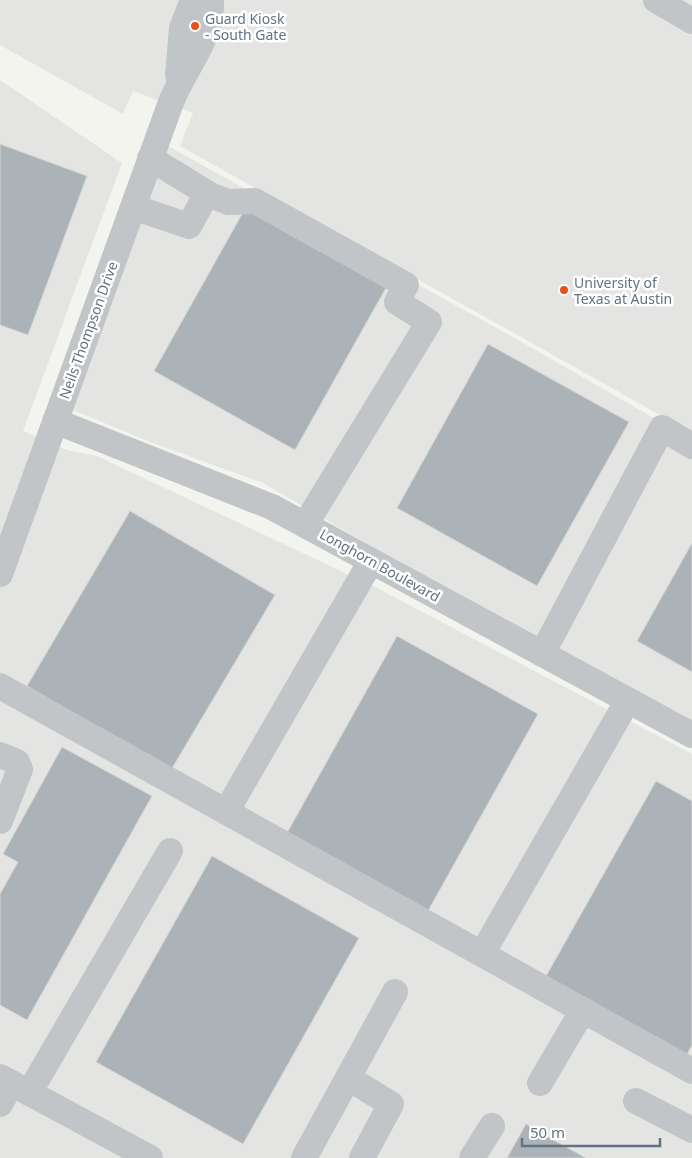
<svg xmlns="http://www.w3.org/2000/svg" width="692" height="1158" font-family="'Noto Sans',sans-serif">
<rect width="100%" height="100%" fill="#f4f4ef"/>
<path fill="#e4e5e3" d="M 0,0 L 692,0 L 692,433 L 180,146 L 193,113 L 133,91 L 123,114 L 0,45 Z
M 0,80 L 122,163 L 23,431 L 67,450 L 97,456 L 377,588 L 692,754 L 692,1158 L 0,1158 Z
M 168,146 L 520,341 L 692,440 L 692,724 L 450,592 L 263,483 L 150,442 L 73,410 Z"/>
<path fill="#abb3b8" stroke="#d5d5d2" d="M 0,144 L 87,176 L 28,335 L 0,325 Z
M 246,207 L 387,286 L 295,450 L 154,371 Z
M 488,344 L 629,422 L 537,586 L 397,508 Z
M 130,511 L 275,595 L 171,770 L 27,686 Z
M 692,543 L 692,672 L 637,641 Z
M 397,636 L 538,714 L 428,911 L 287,833 Z
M 62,747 L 152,796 L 27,1020 L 0,1005 L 0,894 L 18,862 L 3,854 Z
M 656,781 L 692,801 L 692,1045 L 686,1056 L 545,978 Z
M 212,856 L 359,938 L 243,1144 L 96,1062 Z
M 526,1124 L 548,1137 L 586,1158 L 507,1158 Z"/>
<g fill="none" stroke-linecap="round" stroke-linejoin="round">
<path stroke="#c1c5c8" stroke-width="26" d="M 656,0 L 692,21
M 178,75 L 182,28 L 193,0
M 150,158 L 210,195 L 228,202 L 255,201 L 406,285 L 397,302 L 429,322 L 305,525
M 133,207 L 189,226 L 207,193
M 55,421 L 272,507 L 692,735
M 0,574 L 170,105 C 180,77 201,52 209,23 C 211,16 211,8 211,0
M 542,654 L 662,428 L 692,446
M 0,686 L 692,1071
M 0,755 L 17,762 L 20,769 L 0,821
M 226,812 L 371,561
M 482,954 L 628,700
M 0,1077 L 150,1158
M 348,1078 L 391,1104 L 362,1158
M 540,1083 L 583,1010
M 29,1093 L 170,851
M 636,1101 L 692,1130
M 0,1104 L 12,1083
M 304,1158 L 395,992
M 472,1158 L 492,1126"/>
</g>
<g fill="#eb4e19" stroke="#fff" stroke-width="2">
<circle cx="195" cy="26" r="5"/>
<circle cx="564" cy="290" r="5"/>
</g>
<g text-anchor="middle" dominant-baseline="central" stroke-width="5" stroke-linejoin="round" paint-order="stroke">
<g font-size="14" fill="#617382" stroke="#fff" text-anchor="start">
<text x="205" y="18">Guard Kiosk<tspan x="205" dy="16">- South Gate</tspan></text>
<text x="574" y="282">University of<tspan x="574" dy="16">Texas at Austin</tspan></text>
</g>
<g font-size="14" fill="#617382" stroke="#fff">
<text transform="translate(88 330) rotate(-70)">Neils Thompson Drive</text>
<text transform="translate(380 565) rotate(29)">Longhorn Boulevard</text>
</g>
</g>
<path d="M522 1138v8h138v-8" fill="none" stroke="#617382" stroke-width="2.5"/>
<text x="530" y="1138" font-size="15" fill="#617382" stroke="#ffffff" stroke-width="4" paint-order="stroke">50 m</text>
</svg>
